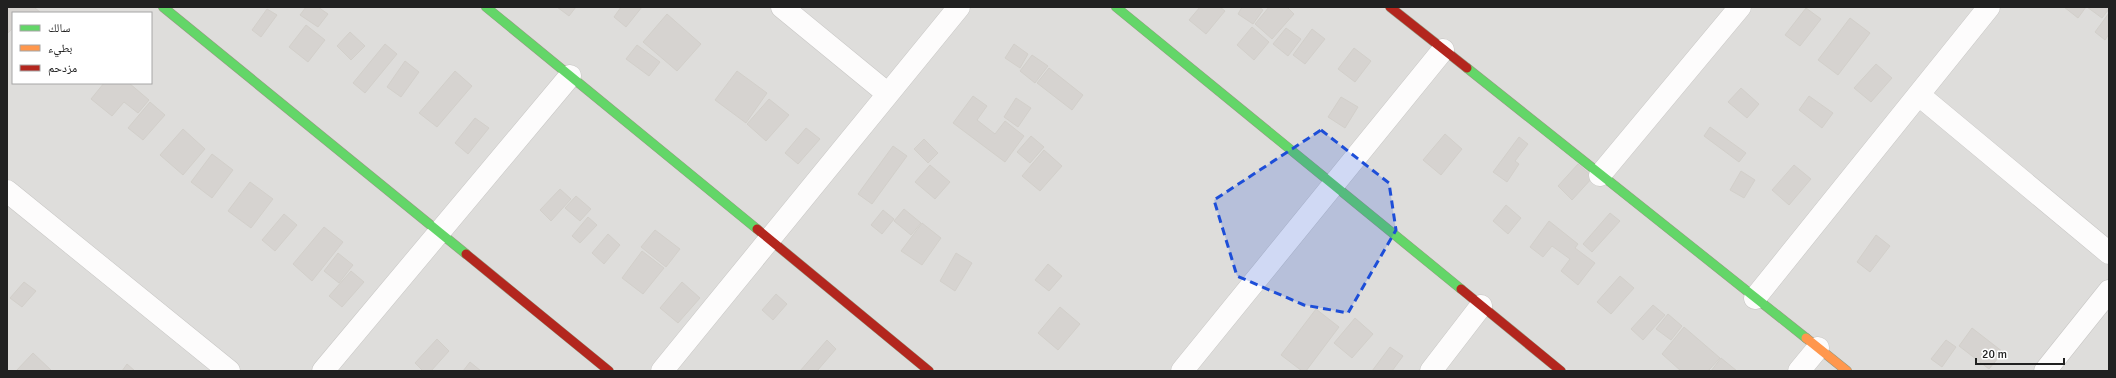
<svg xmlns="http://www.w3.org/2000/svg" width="2116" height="378" font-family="Signika,'Noto Naskh Arabic',sans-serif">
<rect width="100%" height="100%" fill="#efede9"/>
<path fill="#dedddb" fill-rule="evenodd" d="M 7,7 L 2109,7 L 2109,371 L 7,371 ZM 13,13 L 151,13 L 151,83 L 13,83 Z"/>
<path fill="#d6d3d0" stroke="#d2cfca" d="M 7,7 L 34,7 L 41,13 L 13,13 L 13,28 L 8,33 Z
M 306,7 L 318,7 L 328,14 L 318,27 L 300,15 Z
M 557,7 L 576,7 L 569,16 Z
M 621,7 L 642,7 L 626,27 L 614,17 Z
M 1200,7 L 1220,7 L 1225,11 L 1206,34 L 1189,20 Z
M 1242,7 L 1259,7 L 1263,10 L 1253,24 L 1238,14 Z
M 1269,7 L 1287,7 L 1294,14 L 1272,39 L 1255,24 Z
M 2064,7 L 2086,7 L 2078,18 Z
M 2087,7 L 2109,7 L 2109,9 L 2102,18 Z
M 1806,8 L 1821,19 L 1800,46 L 1785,35 Z
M 267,9 L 277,15 L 261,37 L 252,30 Z
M 2109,13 L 2109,34 L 2105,40 L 2095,32 Z
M 667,14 L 701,44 L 677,71 L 643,42 Z
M 1850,18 L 1870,33 L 1838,75 L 1818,60 Z
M 306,25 L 325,40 L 308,62 L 289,47 Z
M 1252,27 L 1269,42 L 1254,60 L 1237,45 Z
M 1286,28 L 1301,39 L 1288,56 L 1273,44 Z
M 1312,29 L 1325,39 L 1305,64 L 1293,55 Z
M 350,32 L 365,46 L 351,60 L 337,46 Z
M 385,44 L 397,54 L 365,93 L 353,83 Z
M 1014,44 L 1028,54 L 1020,68 L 1005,58 Z
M 637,45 L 660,62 L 649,76 L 626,59 Z
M 1354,48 L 1371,61 L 1355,82 L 1338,69 Z
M 1032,55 L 1048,66 L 1035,83 L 1020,71 Z
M 405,61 L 419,72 L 401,97 L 387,87 Z
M 1876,64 L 1892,78 L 1871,102 L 1854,88 Z
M 1049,68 L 1083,95 L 1072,110 L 1037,83 Z
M 455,71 L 472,86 L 437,127 L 419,113 Z
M 737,71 L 767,93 L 746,123 L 715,100 Z
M 104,83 L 129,83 L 149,100 L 138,113 L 124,102 L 112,116 L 91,99 Z
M 1741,88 L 1759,104 L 1747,118 L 1728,102 Z
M 973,96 L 987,106 L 977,120 L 995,134 L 1005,121 L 1024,136 L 1005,162 L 953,123 Z
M 1809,96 L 1833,113 L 1822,128 L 1799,110 Z
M 1341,97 L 1358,107 L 1345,128 L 1328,117 Z
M 1016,98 L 1031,108 L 1018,127 L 1004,117 Z
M 769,99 L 789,115 L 766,141 L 747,124 Z
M 150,102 L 165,115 L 143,140 L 128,128 Z
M 475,118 L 489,128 L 468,154 L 455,143 Z
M 1710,127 L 1746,153 L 1739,162 L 1704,136 Z
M 806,128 L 820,139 L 798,164 L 785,153 Z
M 183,129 L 205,149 L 183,175 L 160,155 Z
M 1445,134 L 1462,149 L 1441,175 L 1423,160 Z
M 1031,136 L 1044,147 L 1030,163 L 1017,152 Z
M 1519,137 L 1528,144 L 1515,161 L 1519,164 L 1507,182 L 1493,172 Z
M 924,139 L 938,153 L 928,163 L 914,149 Z
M 893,146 L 907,156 L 872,204 L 858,194 Z
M 1044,150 L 1062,166 L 1040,191 L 1022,176 Z
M 212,154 L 233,170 L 212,198 L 191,182 Z
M 1578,164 L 1593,177 L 1572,200 L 1558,186 Z
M 930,165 L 950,182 L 935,199 L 915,182 Z
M 1794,165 L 1811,179 L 1789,205 L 1772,190 Z
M 1741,171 L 1755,180 L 1744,198 L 1730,190 Z
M 250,182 L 273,199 L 251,228 L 228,211 Z
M 560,189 L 571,199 L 551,221 L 540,210 Z
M 576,196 L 591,209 L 580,221 L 565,208 Z
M 1506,205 L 1521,218 L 1508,234 L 1493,221 Z
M 904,209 L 921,223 L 911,235 L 894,221 Z
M 883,210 L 894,219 L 882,234 L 871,225 Z
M 1610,213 L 1620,221 L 1592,252 L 1583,244 Z
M 284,214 L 297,225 L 275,251 L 262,240 Z
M 588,217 L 597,225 L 580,243 L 572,236 Z
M 1549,221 L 1578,244 L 1575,248 L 1595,263 L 1578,285 L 1561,271 L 1570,259 L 1552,246 L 1543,257 L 1530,247 Z
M 922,223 L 941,238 L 922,265 L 901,251 Z
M 324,227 L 343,242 L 312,281 L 293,264 Z
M 655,230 L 680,249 L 666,267 L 641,247 Z
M 608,234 L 620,245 L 604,264 L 592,253 Z
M 1876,235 L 1890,246 L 1870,272 L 1857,262 Z
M 642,251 L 664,268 L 643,294 L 622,278 Z
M 338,253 L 353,265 L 339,283 L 324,271 Z
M 956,253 L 972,263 L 955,291 L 940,281 Z
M 1048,264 L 1062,276 L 1049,291 L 1035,280 Z
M 351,271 L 364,282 L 342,307 L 329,296 Z
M 1620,276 L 1634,288 L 1611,314 L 1597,302 Z
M 24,282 L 36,291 L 22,307 L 10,298 Z
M 682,282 L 700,298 L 678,323 L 660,308 Z
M 776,294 L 787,304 L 773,320 L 762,310 Z
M 1653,305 L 1665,315 L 1643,340 L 1631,329 Z
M 1060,307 L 1080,324 L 1058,350 L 1038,333 Z
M 1316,309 L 1339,327 L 1306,371 L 1302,371 L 1281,355 Z
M 1668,314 L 1682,326 L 1671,340 L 1656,329 Z
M 1355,318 L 1373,334 L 1352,358 L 1334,343 Z
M 1684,327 L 1720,358 L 1708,371 L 1681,371 L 1662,354 Z
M 1972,328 L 2003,352 L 1989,369 L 1959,346 Z
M 437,339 L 449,351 L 431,371 L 423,371 L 415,363 Z
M 827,340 L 836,349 L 817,371 L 800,371 Z
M 1946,340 L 1956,347 L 1942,367 L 1931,359 Z
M 1390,347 L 1403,356 L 1392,371 L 1372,371 Z
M 33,353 L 52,371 L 16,371 Z
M 1721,358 L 1737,371 L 1711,371 Z
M 470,362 L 481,371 L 463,371 Z
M 127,364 L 135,371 L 122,371 Z"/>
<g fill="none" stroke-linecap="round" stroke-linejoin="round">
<g stroke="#c8c7c5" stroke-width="23">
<path id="street" d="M 782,7 L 888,94
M 1919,95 L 2109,253
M 1600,175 L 1740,7
M 7,191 L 229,371
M 1755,298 L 1989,7
M 323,371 L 570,76
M 662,371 L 959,7
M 1182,371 L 1443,50
M 1431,371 L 1481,306
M 1799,371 L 1818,348
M 2045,371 L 2109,291"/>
</g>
<g stroke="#969980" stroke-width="10">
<path id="fast" d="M 163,7 L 466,254
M 486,7 L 757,229
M 1116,7 L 1461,289
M 1467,68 L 1806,338"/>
</g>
<g stroke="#969980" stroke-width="10">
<path id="slow" d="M 1806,338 L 1847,371"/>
</g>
<g stroke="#969980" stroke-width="10">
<path id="jam" d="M 1390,7 L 1467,68
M 757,229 L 929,371
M 466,254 L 609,371
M 1461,289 L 1561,371"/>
</g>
<use href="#street" stroke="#fdfcfc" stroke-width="22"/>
<use href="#fast" stroke="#63d668" stroke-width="9"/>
<use href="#slow" stroke="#ff974d" stroke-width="9"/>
<use href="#jam" stroke="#b3261e" stroke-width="9"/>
</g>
<path fill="#1d4ed8" fill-opacity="0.2" stroke="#1d4ed8" stroke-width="3" stroke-dasharray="8 5" stroke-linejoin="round" d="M 1321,130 L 1389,183 L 1396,230 L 1348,313 L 1304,305 L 1237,276 L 1214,200 Z"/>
<rect width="2116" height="378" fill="none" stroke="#212121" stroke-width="16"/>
<rect x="12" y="12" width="140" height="72" fill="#ffffff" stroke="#a6a6a6"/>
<rect x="20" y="25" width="20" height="6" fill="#63d668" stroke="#a6a6a6"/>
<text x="48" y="32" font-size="12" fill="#212121">سالك</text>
<rect x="20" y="45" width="20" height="6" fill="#ff974d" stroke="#a6a6a6"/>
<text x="48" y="52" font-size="12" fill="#212121">بطيء</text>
<rect x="20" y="65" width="20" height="6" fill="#b3261e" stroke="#a6a6a6"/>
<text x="48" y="72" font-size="12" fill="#212121">مزدحم</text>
<path d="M1976 358v6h88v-6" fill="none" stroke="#212121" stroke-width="2"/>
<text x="1982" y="358" font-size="12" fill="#212121" stroke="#ffffff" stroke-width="3" paint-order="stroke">20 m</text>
</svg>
